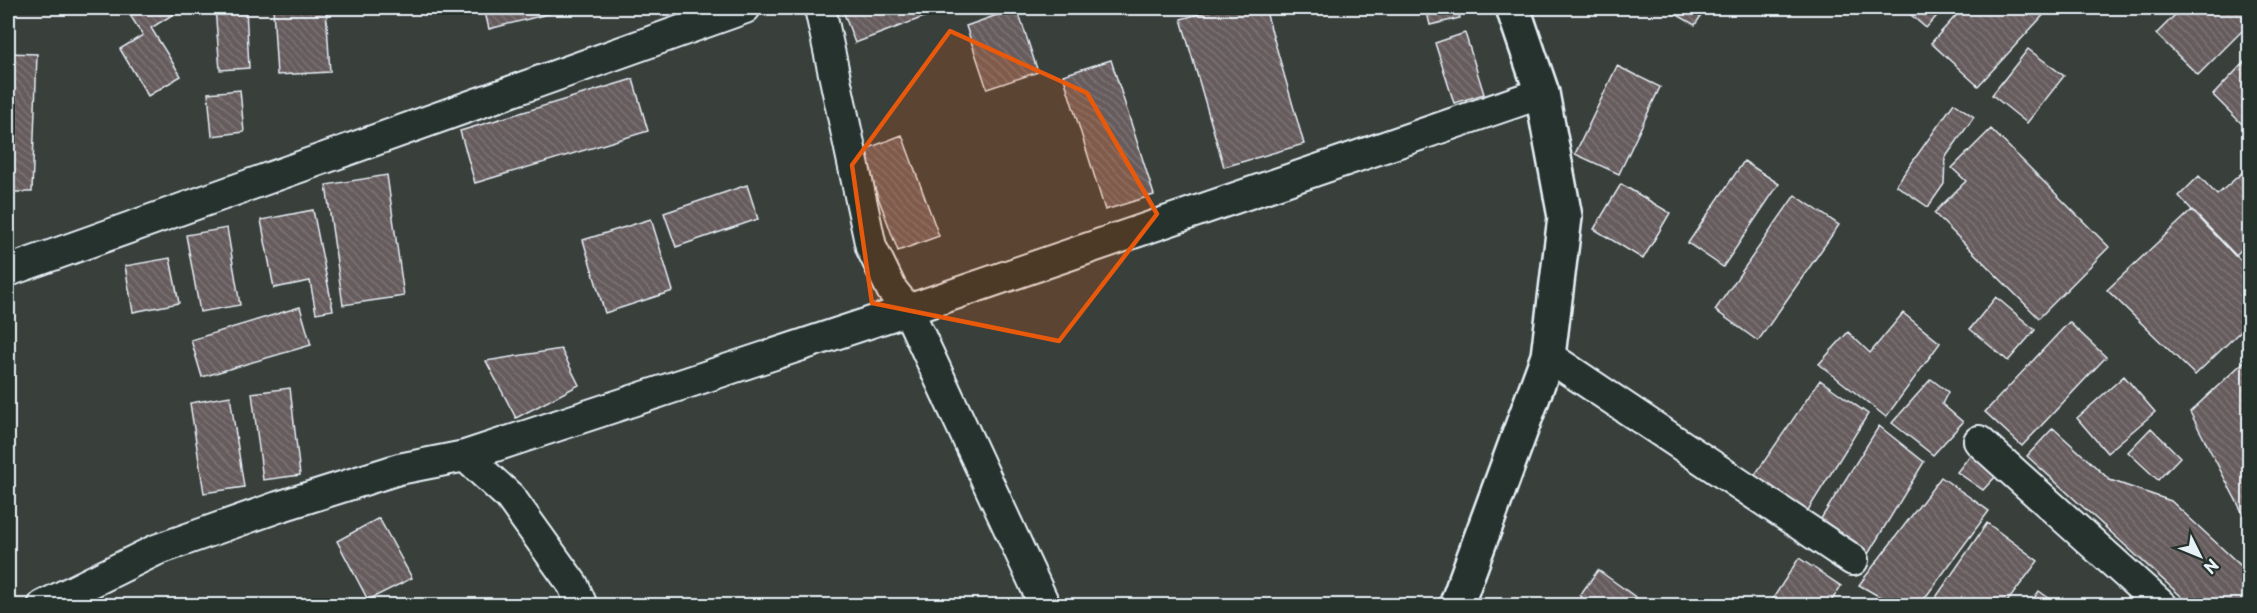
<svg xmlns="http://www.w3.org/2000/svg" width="2257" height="613" font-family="'Playpen Sans',sans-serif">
<defs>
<pattern id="building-back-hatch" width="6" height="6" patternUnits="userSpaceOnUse" patternTransform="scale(1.5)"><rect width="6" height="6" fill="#665b5d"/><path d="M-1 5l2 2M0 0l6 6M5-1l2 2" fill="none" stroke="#7c7375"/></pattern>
</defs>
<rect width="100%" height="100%" fill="#393f3b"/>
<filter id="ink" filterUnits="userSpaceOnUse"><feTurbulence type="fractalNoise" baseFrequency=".0167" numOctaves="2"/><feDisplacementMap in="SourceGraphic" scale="12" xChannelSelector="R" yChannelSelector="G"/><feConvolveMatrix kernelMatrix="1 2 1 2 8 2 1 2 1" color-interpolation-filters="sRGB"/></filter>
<g filter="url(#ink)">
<path fill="url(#building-back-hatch)" stroke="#e8f1f8" stroke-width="1.5" d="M 128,8 L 179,8 L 180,10 L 151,28 L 181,76 L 148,96 L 120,49 L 143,35 L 126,9 Z
M 215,8 L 246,8 L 249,68 L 220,70 Z
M 273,8 L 326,8 L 330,72 L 277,75 Z
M 484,8 L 571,8 L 489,29 Z
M 842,8 L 948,8 L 855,43 Z
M 1017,8 L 1038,72 L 987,89 L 966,26 Z
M 1220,8 L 1265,8 L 1304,144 L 1224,167 L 1181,19 Z
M 1426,8 L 1457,8 L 1460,18 L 1430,25 Z
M 1665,8 L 1706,8 L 1695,25 Z
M 1903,8 L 1944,8 L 1926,28 Z
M 1963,8 L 2048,8 L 2049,9 L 1978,86 L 1931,43 Z
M 2182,8 L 2250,8 L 2250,23 L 2198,75 L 2156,34 Z
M 1465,33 L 1484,94 L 1454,103 L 1435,43 Z
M 2028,49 L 2064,76 L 2027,123 L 1992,95 Z
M 8,53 L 37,54 L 32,192 L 8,192 Z
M 2250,56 L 2250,132 L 2213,95 Z
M 1111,60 L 1154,195 L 1105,210 L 1063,75 Z
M 1617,66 L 1660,87 L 1619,174 L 1575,154 Z
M 633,79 L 648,131 L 475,183 L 460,131 Z
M 240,90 L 244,132 L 212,136 L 208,93 Z
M 1954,103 L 1974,117 L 1945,158 L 1944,184 L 1928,207 L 1896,185 Z
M 1991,129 L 2109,247 L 2039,318 L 1934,213 L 1966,181 L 1952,168 Z
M 902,135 L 939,236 L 898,251 L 861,151 Z
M 1744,161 L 1779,184 L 1723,267 L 1688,243 Z
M 2244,171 L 2250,176 L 2250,241 L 2235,256 L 2179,196 L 2199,176 L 2217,195 Z
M 387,175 L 404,296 L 343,305 L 326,185 Z
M 1621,184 L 1670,213 L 1643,259 L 1594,229 Z
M 747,185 L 758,219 L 676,247 L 664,213 Z
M 1795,195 L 1839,225 L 1758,341 L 1715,310 Z
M 313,210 L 333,310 L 316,313 L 310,281 L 274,288 L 261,220 Z
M 2192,210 L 2250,270 L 2250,322 L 2195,375 L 2107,290 Z
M 651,219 L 673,291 L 605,313 L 583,240 Z
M 227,228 L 240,305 L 200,312 L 186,235 Z
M 170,258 L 179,303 L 133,312 L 125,266 Z
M 1996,297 L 2035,330 L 2008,361 L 1970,329 Z
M 300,307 L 311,345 L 202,377 L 191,340 Z
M 1903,313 L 1940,343 L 1886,417 L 1819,364 L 1848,332 L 1870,353 Z
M 2069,322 L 2106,357 L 2022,446 L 1985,412 Z
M 561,349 L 579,385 L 516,418 L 486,361 Z
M 2250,356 L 2250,527 L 2190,412 Z
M 2124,376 L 2155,412 L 2107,453 L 2077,418 Z
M 1931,379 L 1948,392 L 1942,404 L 1963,422 L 1933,455 L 1892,423 Z
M 1820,380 L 1868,414 L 1805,515 L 1754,476 Z
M 290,388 L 300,475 L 263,480 L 252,393 Z
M 230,396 L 244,487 L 204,493 L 190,403 Z
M 1879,426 L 1924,462 L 1865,559 L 1812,533 Z
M 2053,428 L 2110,480 L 2171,501 L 2250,574 L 2250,593 L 2238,606 L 2192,606 L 2027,456 Z
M 2151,428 L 2180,457 L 2158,480 L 2128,452 Z
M 1982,440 L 2010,461 L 1983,490 L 1957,472 Z
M 1941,477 L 1989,511 L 1919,606 L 1896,606 L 1859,585 Z
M 379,518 L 412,578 L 368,600 L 337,541 Z
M 1987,523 L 2038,561 L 2004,606 L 1930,606 Z
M 1799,558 L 1841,586 L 1828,606 L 1768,606 Z
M 1598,570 L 1648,606 L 1576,606 L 1582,597 L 1580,595 Z
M 2039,591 L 2060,606 L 2028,606 Z"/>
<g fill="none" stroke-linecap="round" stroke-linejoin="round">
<g stroke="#e8f1f8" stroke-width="34">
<path id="minor" d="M 820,8 L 871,247 L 892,290 L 908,310 L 1045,606
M 8,271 L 745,8
M 1548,356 L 1853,560
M 1979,441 L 2162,606
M 465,456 L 510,497 L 573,585 L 582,606
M 43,606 L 156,550 L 278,507 L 399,469 L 465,456 L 908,310 L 1542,93"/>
</g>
<g stroke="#e8f1f8" stroke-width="38">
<path id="tertiary" d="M 1456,606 L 1548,356 L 1565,217 L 1542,93 L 1513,8"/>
</g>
<use href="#minor" stroke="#26332d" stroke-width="30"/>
<use href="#tertiary" stroke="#26332d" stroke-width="33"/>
</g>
</g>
<path fill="#e8590c" fill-opacity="0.2" stroke="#e8590c" stroke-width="4.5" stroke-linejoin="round" d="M 950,31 L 1087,93 L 1157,214 L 1059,341 L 872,303 L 852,165 Z"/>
<rect width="2257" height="613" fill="none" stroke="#26332d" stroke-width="30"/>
<rect x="15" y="15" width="2227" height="583" fill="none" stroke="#e8f1f8" stroke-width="2" filter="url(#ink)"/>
<g transform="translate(2200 556) rotate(133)" stroke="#26332d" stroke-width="4.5" paint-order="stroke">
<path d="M0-4.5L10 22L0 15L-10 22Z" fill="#e8f1f8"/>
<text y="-9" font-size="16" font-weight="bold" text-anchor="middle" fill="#e8f1f8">N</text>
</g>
</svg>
